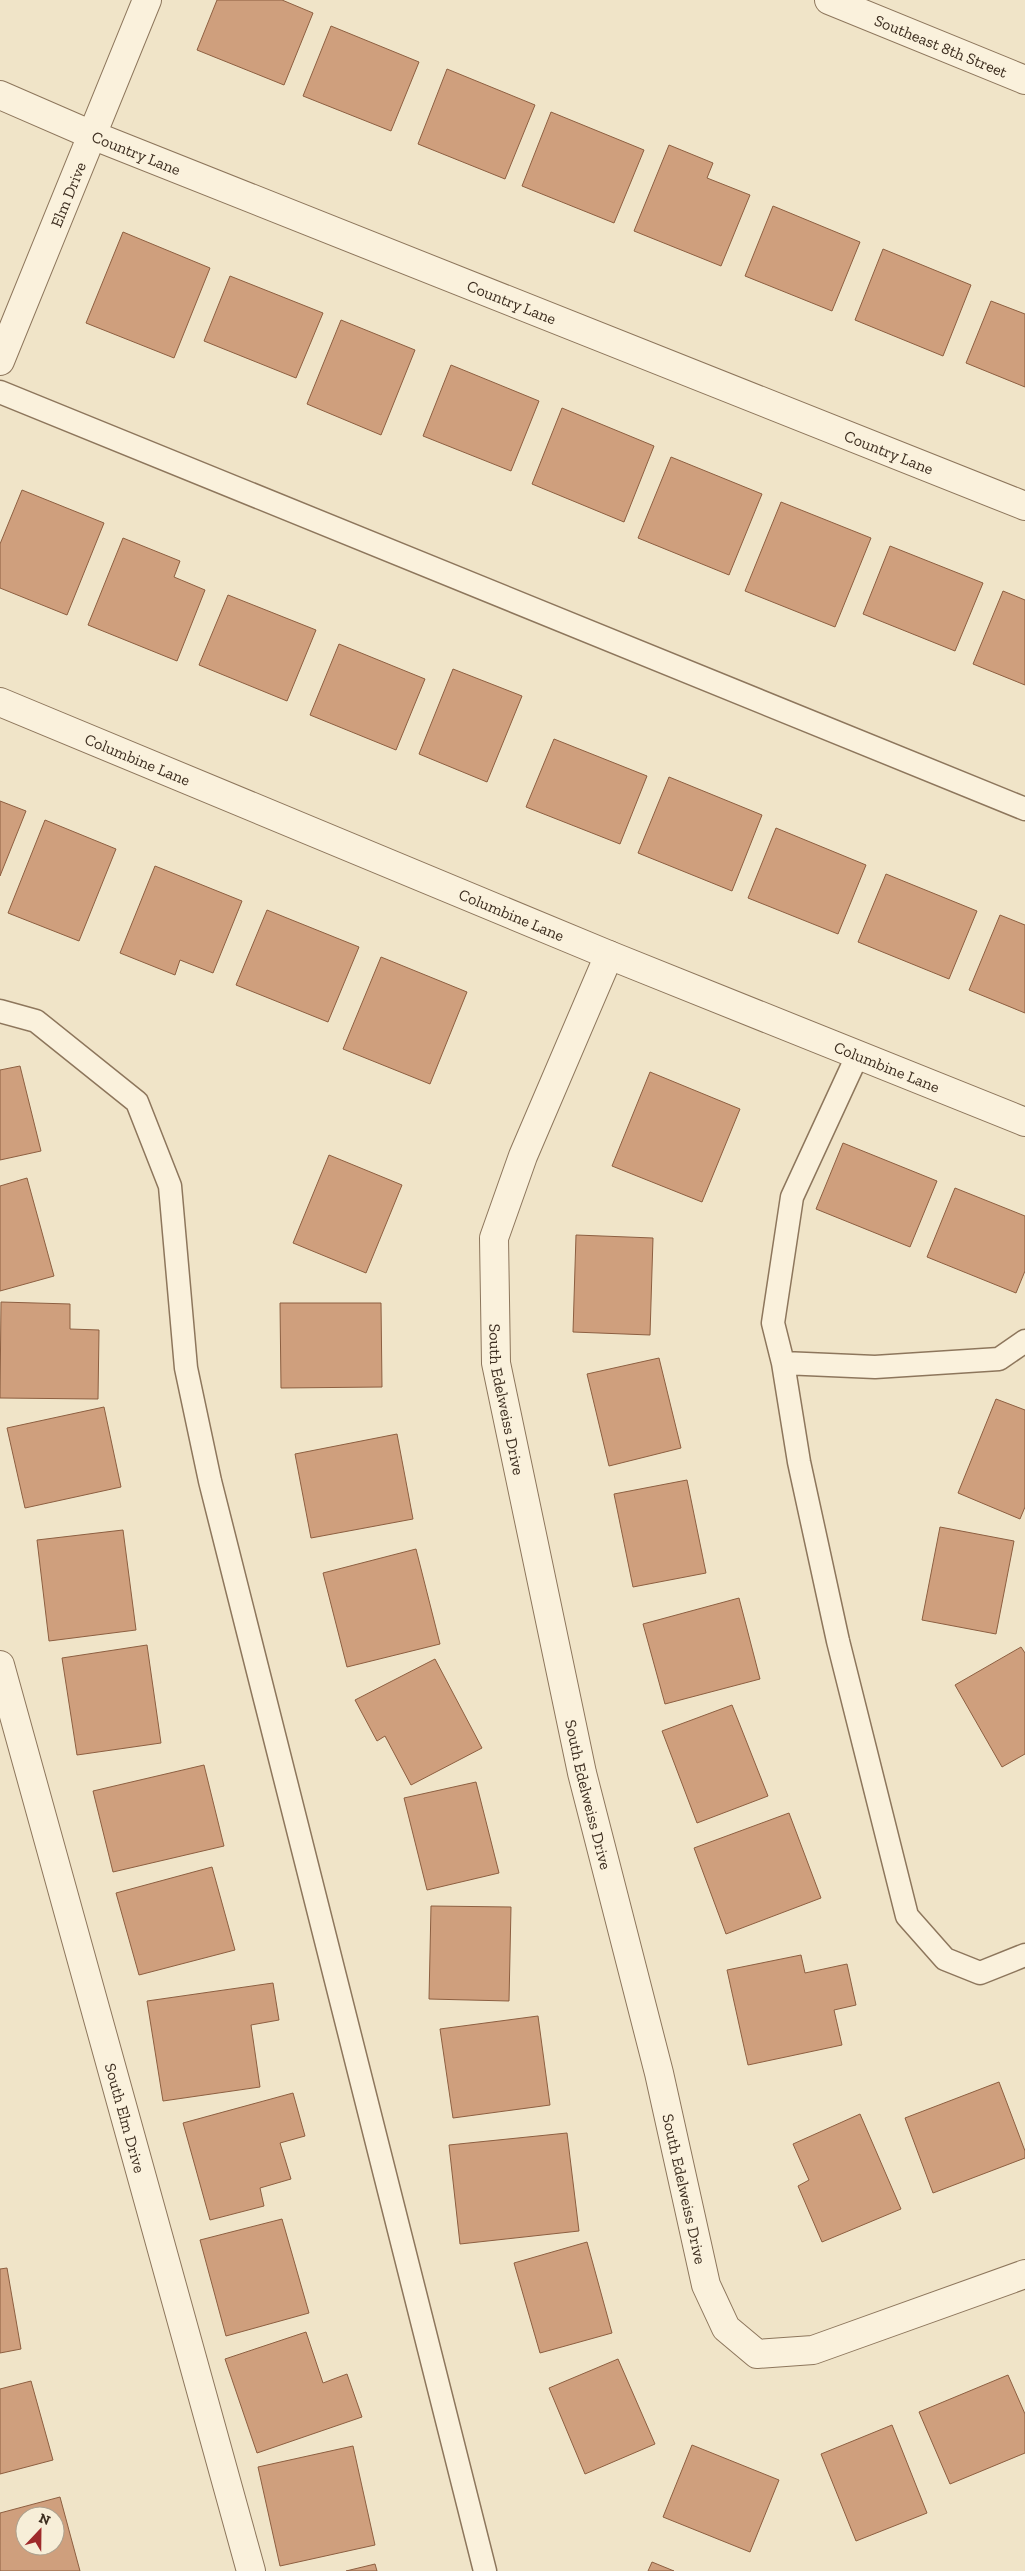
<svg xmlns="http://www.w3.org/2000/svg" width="1025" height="2571" font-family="'Zilla Slab',serif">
<rect width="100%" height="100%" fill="#f0e4c8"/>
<path fill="#cf9f7d" stroke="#8d5f41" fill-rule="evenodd" d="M 217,0 L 282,0 L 313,13 L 284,85 L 197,50 Z
M 331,26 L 419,62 L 391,131 L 303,96 Z
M 447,69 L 535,105 L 505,179 L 418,144 Z
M 551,112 L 644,150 L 614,223 L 522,186 Z
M 669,145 L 713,163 L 707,178 L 750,195 L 721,266 L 634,231 Z
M 773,206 L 860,242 L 832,311 L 745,276 Z
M 123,232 L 210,268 L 174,358 L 86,323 Z
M 883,249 L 971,285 L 943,356 L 855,320 Z
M 230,276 L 323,313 L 296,378 L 204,341 Z
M 991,301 L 1025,314 L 1025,387 L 966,363 Z
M 341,320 L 415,350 L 381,435 L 307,404 Z
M 451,365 L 539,401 L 511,471 L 423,436 Z
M 562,408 L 654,446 L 624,522 L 532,484 Z
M 671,457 L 762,494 L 729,575 L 638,538 Z
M 22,490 L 104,523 L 67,615 L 0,588 L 0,544 Z
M 781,502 L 871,538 L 835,627 L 745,591 Z
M 123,538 L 180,561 L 174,577 L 205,590 L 177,661 L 88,625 Z
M 890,546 L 983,583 L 955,651 L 863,614 Z
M 1003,591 L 1025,600 L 1025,685 L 973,664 Z
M 228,595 L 316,630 L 287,701 L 199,665 Z
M 339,644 L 425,679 L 396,750 L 310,715 Z
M 453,669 L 522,696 L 487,782 L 419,754 Z
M 554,739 L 647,776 L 620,844 L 526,807 Z
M 669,777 L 762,815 L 732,891 L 638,853 Z
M 0,801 L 26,811 L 0,876 Z
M 45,820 L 116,849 L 79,941 L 8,913 Z
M 776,828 L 866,865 L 838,934 L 748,898 Z
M 155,866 L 242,901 L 213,973 L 180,960 L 175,975 L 120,953 Z
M 886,874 L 977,911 L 949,979 L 858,942 Z
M 267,910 L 359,947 L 328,1022 L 236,985 Z
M 1000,915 L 1025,925 L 1025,1013 L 969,990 Z
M 381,957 L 467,992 L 430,1084 L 343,1049 Z
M 20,1066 L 41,1151 L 0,1160 L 0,1070 Z
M 650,1072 L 740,1109 L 702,1202 L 612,1166 Z
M 843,1143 L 937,1181 L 910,1247 L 816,1209 Z
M 329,1155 L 402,1185 L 366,1273 L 293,1243 Z
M 27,1178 L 54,1276 L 0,1291 L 0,1186 Z
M 955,1188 L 1025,1216 L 1025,1271 L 1016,1293 L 927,1257 Z
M 576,1235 L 653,1238 L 650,1335 L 573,1332 Z
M 1,1302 L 70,1304 L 70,1329 L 99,1330 L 98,1399 L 0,1398 Z
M 280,1303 L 381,1303 L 382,1387 L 281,1388 Z
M 659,1358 L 681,1448 L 609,1466 L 587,1374 Z
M 996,1399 L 1025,1410 L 1025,1507 L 1020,1519 L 958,1493 Z
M 104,1407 L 121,1487 L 25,1508 L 7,1428 Z
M 397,1434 L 413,1519 L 311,1538 L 295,1454 Z
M 687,1480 L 706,1573 L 633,1587 L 614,1494 Z
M 940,1527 L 1014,1541 L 996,1634 L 922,1620 Z
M 123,1530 L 136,1630 L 49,1641 L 37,1540 Z
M 416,1549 L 440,1644 L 347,1667 L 323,1573 Z
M 739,1598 L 760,1679 L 665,1704 L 643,1624 Z
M 147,1645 L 161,1743 L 77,1755 L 62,1658 Z
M 1021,1647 L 1025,1653 L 1025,1754 L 1002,1767 L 955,1685 Z
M 435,1659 L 482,1748 L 411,1785 L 385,1736 L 377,1741 L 355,1700 Z
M 732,1705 L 768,1796 L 697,1823 L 662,1731 Z
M 204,1765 L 224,1846 L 113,1872 L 93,1791 Z
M 476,1782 L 499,1873 L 427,1890 L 404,1798 Z
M 789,1813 L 821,1898 L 726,1934 L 694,1848 Z
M 212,1867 L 235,1950 L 139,1975 L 116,1893 Z
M 431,1906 L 511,1907 L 509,2001 L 429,1999 Z
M 801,1955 L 805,1973 L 847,1964 L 856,2005 L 834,2010 L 842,2045 L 748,2065 L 727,1970 Z
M 273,1983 L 279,2020 L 251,2025 L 260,2087 L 163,2101 L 147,2001 Z
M 538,2016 L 550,2105 L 453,2118 L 440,2029 Z
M 999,2082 L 1025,2151 L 1025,2158 L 933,2193 L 905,2118 Z
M 293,2093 L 305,2136 L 280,2143 L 291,2179 L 260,2188 L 264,2206 L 210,2220 L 183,2123 Z
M 860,2114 L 901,2209 L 822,2242 L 798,2186 L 809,2180 L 793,2144 Z
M 567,2133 L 579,2231 L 460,2244 L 449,2145 Z
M 282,2219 L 309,2313 L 226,2336 L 200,2240 Z
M 587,2242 L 612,2333 L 540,2353 L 514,2263 Z
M 7,2268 L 21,2349 L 0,2353 L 0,2269 Z
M 306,2332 L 323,2383 L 347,2374 L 362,2417 L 257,2453 L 225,2359 Z
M 618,2359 L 655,2444 L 585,2474 L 549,2388 Z
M 1008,2375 L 1025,2414 L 1025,2453 L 950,2484 L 919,2412 Z
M 31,2381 L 53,2460 L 0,2474 L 0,2389 Z
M 892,2425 L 927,2513 L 856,2541 L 821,2454 Z
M 692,2445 L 779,2480 L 750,2552 L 663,2517 Z
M 353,2446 L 375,2545 L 280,2566 L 258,2467 Z
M 60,2497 L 80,2571 L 0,2571 L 0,2513 ZM 25,2516 L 55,2516 L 55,2546 L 25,2546 Z
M 652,2562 L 674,2571 L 648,2571 Z
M 375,2564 L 377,2571 L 346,2571 Z"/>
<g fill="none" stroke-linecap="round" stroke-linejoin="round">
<g stroke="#8d765c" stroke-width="25">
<path id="service" d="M 0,392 L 1025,809
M 0,1011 L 36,1021 L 137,1102 L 170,1186 L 186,1368 L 210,1481 L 485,2571
M 858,1054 L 792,1197 L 773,1323 L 783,1363 L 799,1462 L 838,1641 L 907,1916 L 945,1959 L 980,1973 L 1025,1955
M 783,1363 L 875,1367 L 999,1359 L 1025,1341"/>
</g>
<g stroke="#8d765c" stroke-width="30">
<g id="minor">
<path id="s1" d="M 0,95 L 92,135 L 1025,506"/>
<path id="s2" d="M 0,361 L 147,0"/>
<path id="s3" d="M 0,702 L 609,955 L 1025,1122"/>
<path id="s4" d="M 609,955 L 523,1156 L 494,1238 L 496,1363 L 582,1773 L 659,2073 L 706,2285 L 726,2328 L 757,2354 L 813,2350 L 1025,2274"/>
<path id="s5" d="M 0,1665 L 251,2571"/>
</g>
</g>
<g stroke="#8d765c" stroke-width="30">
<g id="tertiary">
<path id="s6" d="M 829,0 L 1025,80"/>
</g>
</g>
<use href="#service" stroke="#faf1dc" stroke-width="22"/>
<use href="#minor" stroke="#faf1dc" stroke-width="28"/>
<use href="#tertiary" stroke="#faf1dc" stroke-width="28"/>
</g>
<g text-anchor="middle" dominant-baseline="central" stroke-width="5" stroke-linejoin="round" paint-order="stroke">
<g font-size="16" fill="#3d2e20" stroke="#f7eed8">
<text stroke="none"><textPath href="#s6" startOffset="121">Southeast 8th Street</textPath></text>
<text stroke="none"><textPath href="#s1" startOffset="148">Country Lane</textPath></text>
<text stroke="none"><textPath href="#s2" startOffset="180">Elm Drive</textPath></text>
<text stroke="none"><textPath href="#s1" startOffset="552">Country Lane</textPath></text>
<text stroke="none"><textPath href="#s1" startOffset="958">Country Lane</textPath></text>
<text stroke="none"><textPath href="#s3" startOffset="149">Columbine Lane</textPath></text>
<text stroke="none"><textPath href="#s3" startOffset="554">Columbine Lane</textPath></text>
<text stroke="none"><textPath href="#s3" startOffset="959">Columbine Lane</textPath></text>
<text stroke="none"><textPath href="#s4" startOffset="468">South Edelweiss Drive</textPath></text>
<text stroke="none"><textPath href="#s4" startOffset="872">South Edelweiss Drive</textPath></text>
<text stroke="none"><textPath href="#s5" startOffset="470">South Elm Drive</textPath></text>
<text stroke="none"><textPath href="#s4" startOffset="1278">South Edelweiss Drive</textPath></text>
</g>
</g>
<g transform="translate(40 2531) rotate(22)"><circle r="24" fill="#f7eed8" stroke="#ada18e"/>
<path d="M0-4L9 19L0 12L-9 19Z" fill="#9e2a2b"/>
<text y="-8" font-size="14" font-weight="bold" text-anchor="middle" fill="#3d2e20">N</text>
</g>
</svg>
